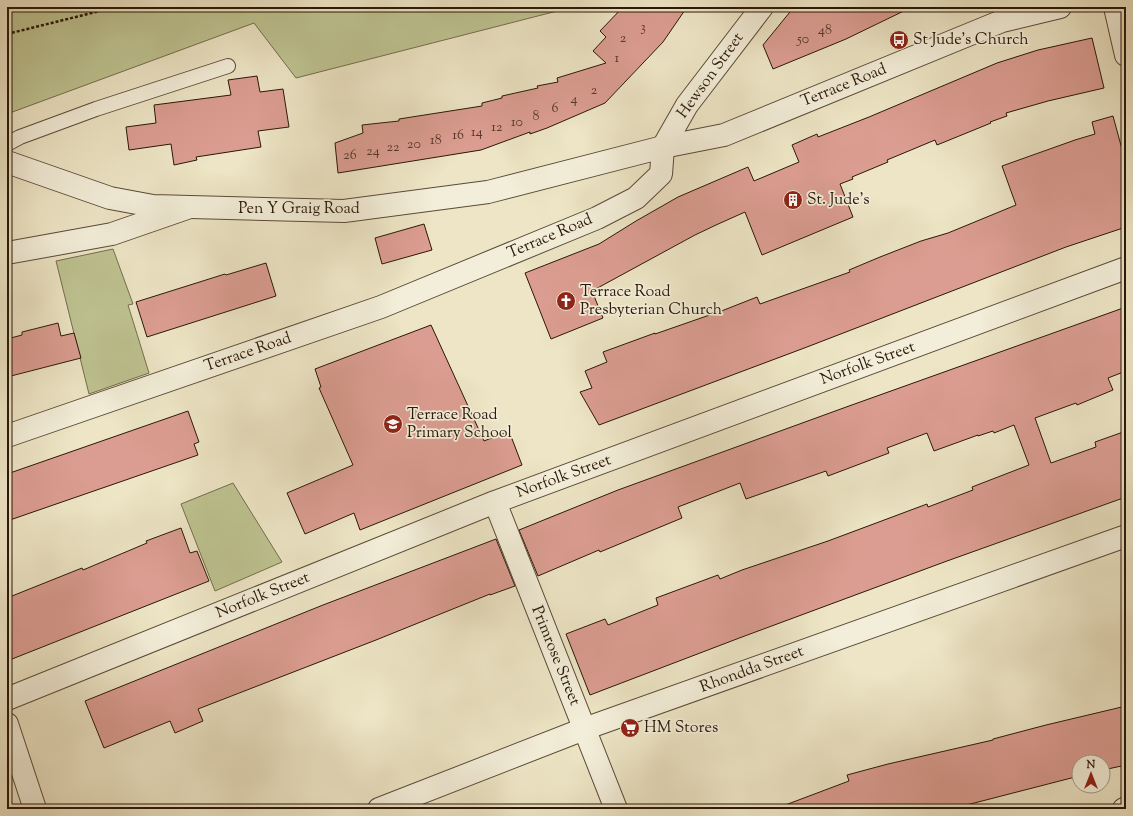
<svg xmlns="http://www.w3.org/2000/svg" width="1133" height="816" font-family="'Sorts Mill Goudy',serif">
<rect width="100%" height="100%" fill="#ede5c5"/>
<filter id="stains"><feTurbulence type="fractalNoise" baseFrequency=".005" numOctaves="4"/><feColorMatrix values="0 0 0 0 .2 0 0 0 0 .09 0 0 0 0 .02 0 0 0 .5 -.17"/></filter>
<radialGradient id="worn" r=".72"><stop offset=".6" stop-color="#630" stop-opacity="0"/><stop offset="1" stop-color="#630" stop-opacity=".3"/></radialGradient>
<path fill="#bec391" stroke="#746d4d" d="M 7,7 L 567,7 L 565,9 L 296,78 L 254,23 L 7,114 Z
M 113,249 L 133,304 L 128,305 L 149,373 L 89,394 L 56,261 Z
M 233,483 L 282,562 L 215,591 L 181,504 Z"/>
<path fill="#db9d91" stroke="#2a1709" d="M 623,7 L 687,7 L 663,42 L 605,103 L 547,128 L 530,134 L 530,132 L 481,150 L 338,173 L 335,143 L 363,133 L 362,125 L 399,121 L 399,119 L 482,106 L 482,103 L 502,98 L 502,96 L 538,88 L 537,86 L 558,82 L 557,78 L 606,63 L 593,51 L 606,37 L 600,31 Z
M 794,7 L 912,7 L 846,39 L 773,69 L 763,45 Z
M 1092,38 L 1104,88 L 1048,101 L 1006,113 L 1007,116 L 990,122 L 991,123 L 937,145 L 935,140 L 887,160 L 888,162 L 852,177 L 853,179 L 840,184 L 853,217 L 762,255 L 745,212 L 716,225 L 695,235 L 592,291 L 603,318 L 551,339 L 525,273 L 599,244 L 636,221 L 678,197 L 748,167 L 754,181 L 799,162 L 792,145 L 817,134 L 818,137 L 869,117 L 997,63 L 1038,50 Z
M 257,76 L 260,92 L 283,89 L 289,127 L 258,131 L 261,147 L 196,157 L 197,160 L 174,165 L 171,144 L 129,150 L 126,127 L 156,123 L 154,105 L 231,95 L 228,80 Z
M 1113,116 L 1126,164 L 1126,227 L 1066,247 L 807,347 L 599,425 L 580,392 L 592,388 L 585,371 L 607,362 L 603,352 L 655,333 L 655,334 L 724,310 L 757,297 L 760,304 L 850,272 L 849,270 L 880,257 L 921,241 L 948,233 L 1016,205 L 1002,166 L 1075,140 L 1095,134 L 1092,122 Z
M 424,224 L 432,250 L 382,264 L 375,238 Z
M 266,263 L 276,296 L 147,337 L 136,302 L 225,274 L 226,275 Z
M 1126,307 L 1126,371 L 1108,378 L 1113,390 L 1077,405 L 1076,403 L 1035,418 L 1051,463 L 1096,447 L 1095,442 L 1126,431 L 1126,497 L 947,561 L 742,637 L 590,695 L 566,634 L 605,619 L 608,625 L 658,605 L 656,598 L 718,575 L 720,579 L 742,570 L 828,541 L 927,504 L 928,507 L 973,490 L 972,487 L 1029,465 L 1014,425 L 994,433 L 993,431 L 978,436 L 978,435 L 934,451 L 927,433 L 887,448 L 889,453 L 828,476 L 826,471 L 746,499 L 740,483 L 678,507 L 682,518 L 600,552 L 599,550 L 538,576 L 519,530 L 618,490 L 849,406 Z
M 58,323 L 61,336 L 74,333 L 81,358 L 7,377 L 7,339 L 22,335 L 22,332 Z
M 431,325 L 484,441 L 509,431 L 522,465 L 360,530 L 354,513 L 305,534 L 287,493 L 353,465 L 319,388 L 321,387 L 315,369 Z
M 188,411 L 199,442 L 194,444 L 198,455 L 7,521 L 7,474 Z
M 181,528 L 190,553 L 197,551 L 209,581 L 7,661 L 7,598 L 82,568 L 83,570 L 147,543 L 146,541 Z
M 496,539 L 515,586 L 490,595 L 490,594 L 376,640 L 198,709 L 203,721 L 175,733 L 170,721 L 104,748 L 85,701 L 323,605 Z
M 1126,706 L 1126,765 L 1103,770 L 1103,762 L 1079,762 L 1079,776 L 951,809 L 780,809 L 780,807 L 849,781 L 847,775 L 888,764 L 993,740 L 993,739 L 1046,725 Z"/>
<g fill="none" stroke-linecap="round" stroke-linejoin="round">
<g stroke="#5b4a38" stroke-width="16">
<path id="service" d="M 7,144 L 20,137 L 96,109 L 228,66"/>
</g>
<g stroke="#5b4a38" stroke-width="24">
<path id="minor" d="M 1115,7 L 1126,55
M 7,253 L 112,234 L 187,208
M 7,436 L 381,307 L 597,218 L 636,198 L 661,174 L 663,147 L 687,105 L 762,7
M 495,502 L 616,809
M 7,699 L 495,502 L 1126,268
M 7,724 L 35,809
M 379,809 L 584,729 L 1126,536
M 1124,809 L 1126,808"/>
</g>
<g stroke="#5b4a38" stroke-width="24">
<path id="tertiary" d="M 7,162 L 110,198 L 153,206 L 344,211 L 488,192 L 663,147 L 724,135 L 1002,21 L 1060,7"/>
</g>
<path stroke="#2a1709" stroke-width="2.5" stroke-dasharray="3 2" stroke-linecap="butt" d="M 7,34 L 116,7"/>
<use href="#service" stroke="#f3eed9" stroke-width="14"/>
<use href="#minor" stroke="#f3eed9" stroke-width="22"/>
<use href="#tertiary" stroke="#f3eed9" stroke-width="22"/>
</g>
<defs>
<g id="bus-disc" transform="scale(1)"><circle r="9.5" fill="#8f2418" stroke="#f3eed9"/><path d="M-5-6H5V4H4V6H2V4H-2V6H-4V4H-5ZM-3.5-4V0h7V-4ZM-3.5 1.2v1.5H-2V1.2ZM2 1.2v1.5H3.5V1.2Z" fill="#fff"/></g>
<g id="building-disc" transform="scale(1)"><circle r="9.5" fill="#8f2418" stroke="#f3eed9"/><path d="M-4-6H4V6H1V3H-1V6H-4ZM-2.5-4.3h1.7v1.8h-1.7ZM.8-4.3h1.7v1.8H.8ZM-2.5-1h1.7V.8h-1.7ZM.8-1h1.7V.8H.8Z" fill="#fff"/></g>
<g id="church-disc" transform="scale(1)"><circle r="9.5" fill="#8f2418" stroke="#f3eed9"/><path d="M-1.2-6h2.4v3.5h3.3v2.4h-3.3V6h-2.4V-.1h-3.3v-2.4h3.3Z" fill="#fff"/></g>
<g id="school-disc" transform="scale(1)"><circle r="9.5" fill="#8f2418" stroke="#f3eed9"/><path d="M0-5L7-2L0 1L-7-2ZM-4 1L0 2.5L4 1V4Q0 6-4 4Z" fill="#fff"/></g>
<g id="supermarket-disc" transform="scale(1)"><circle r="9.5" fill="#8f2418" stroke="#f3eed9"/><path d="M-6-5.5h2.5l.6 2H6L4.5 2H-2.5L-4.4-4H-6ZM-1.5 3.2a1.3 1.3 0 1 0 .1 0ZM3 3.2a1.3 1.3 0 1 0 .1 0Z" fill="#fff"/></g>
</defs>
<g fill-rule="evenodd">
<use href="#bus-disc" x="899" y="40"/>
<use href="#building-disc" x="793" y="200"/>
<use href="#church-disc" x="566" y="301"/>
<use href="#school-disc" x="393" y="424"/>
<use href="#supermarket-disc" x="630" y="728"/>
</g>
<g text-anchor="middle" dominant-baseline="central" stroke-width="3.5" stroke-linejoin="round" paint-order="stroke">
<g font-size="14" fill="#56382b">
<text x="643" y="28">3</text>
<text x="825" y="31">48</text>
<text x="623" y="39">2</text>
<text x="803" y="40">50</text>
<text x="617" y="59">1</text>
<text x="594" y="91">2</text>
<text x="574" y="100">4</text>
<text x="555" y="109">6</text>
<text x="536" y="117">8</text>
<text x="517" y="123">10</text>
<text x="497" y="128">12</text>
<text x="477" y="133">14</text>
<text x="458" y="136">16</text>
<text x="436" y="141">18</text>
<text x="414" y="145">20</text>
<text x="393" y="148">22</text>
<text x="373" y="152">24</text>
<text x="350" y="156">26</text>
</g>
<g font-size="16" fill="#2a1709" stroke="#f3eed9" text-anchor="start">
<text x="913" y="40">St Jude's Church</text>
<text x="807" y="200">St. Jude's</text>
<text x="580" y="292">Terrace Road<tspan x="580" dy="18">Presbyterian Church</tspan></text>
<text x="407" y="415">Terrace Road<tspan x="407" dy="18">Primary School</tspan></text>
<text x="644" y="728">HM Stores</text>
</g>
<g font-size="16" fill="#2a1709" stroke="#f3eed9">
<text transform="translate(711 76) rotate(-54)">Hewson Street</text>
<text transform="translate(844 86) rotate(-22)">Terrace Road</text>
<text x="299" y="209">Pen Y Graig Road</text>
<text transform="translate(550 237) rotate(-23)">Terrace Road</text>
<text transform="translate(248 353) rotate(-19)">Terrace Road</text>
<text transform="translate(868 364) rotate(-20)">Norfolk Street</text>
<text transform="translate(564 477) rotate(-20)">Norfolk Street</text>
<text transform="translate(263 596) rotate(-22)">Norfolk Street</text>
<text transform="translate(555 656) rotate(68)">Primrose Street</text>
<text transform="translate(752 670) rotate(-20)">Rhondda Street</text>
</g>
</g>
<rect width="1133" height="816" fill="none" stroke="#ede5c5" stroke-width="24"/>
<rect x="8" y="8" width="1117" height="800" fill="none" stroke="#2a1709" stroke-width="2"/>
<rect x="12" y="12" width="1109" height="792" fill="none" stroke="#2a1709"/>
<g transform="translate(1091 774)"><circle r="19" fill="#f3eed9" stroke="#a39886"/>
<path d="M0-3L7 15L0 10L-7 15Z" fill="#8f2418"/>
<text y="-6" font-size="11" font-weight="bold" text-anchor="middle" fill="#2a1709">N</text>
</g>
<rect width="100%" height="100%" filter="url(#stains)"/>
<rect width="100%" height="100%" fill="url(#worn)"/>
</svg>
